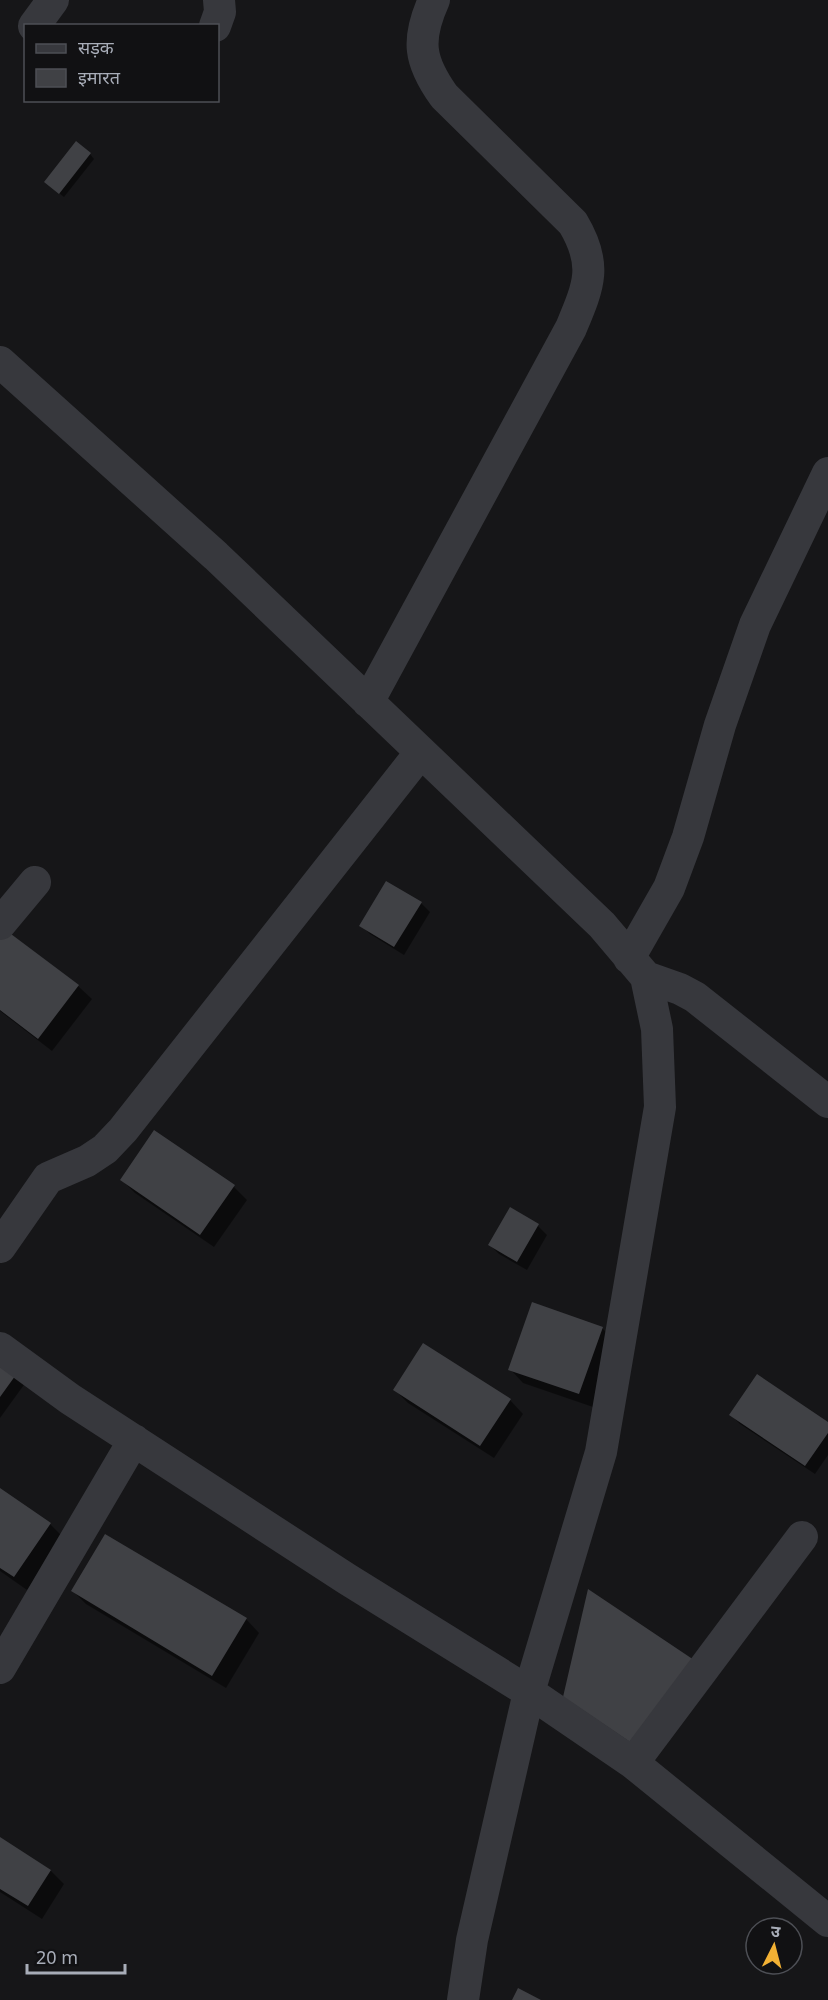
<svg xmlns="http://www.w3.org/2000/svg" width="828" height="2000" font-family="'Noto Sans','Noto Sans Devanagari',sans-serif">
<rect width="100%" height="100%" fill="#161618"/>
<path fill="#0007" d="M 90,154 L 94,159 L 64,197 L 50,186 Z
M 421,903 L 430,912 L 404,955 L 370,934 L 361,925 Z
M 0,943 L 78,986 L 92,999 L 52,1051 L 0,1011 Z
M 155,1132 L 234,1187 L 247,1200 L 214,1247 L 135,1193 L 122,1180 Z
M 511,1209 L 538,1226 L 547,1235 L 527,1270 L 499,1254 L 490,1245 Z
M 602,1328 L 615,1341 L 593,1407 L 523,1383 L 510,1369 Z
M 0,1361 L 26,1382 L 0,1418 Z
M 395,1390 L 510,1400 L 523,1414 L 494,1458 L 408,1403 Z
M 731,1415 L 828,1424 L 828,1455 L 815,1474 L 740,1424 Z
M 0,1490 L 50,1524 L 64,1538 L 27,1590 L 0,1571 Z
M 73,1591 L 246,1619 L 259,1633 L 226,1688 L 86,1604 Z
M 0,1839 L 51,1871 L 64,1884 L 42,1919 L 0,1892 Z"/>
<path fill="#404145" d="M 76,141 L 91,153 L 59,194 L 44,182 Z
M 386,881 L 422,902 L 394,947 L 359,926 Z
M 7,931 L 79,985 L 38,1039 L 0,1010 L 0,940 Z
M 154,1130 L 235,1185 L 200,1235 L 120,1180 Z
M 510,1207 L 539,1224 L 517,1262 L 488,1245 Z
M 532,1302 L 603,1327 L 579,1394 L 508,1370 Z
M 423,1343 L 511,1399 L 480,1446 L 393,1390 Z
M 0,1359 L 18,1372 L 0,1397 Z
M 757,1374 L 828,1422 L 828,1433 L 805,1466 L 729,1415 Z
M 0,1488 L 51,1523 L 14,1577 L 0,1568 Z
M 105,1534 L 247,1618 L 212,1676 L 71,1591 Z
M 588,1589 L 694,1660 L 636,1746 L 563,1697 Z
M 0,1837 L 51,1870 L 28,1906 L 0,1889 Z
M 518,1988 L 541,2000 L 512,2000 Z"/>
<g fill="none" stroke-linecap="round" stroke-linejoin="round">
<path stroke="#37383d" stroke-width="32" d="M 34,26 L 53,0
M 215,26 L 220,12 L 219,0
M 0,362 L 216,556 L 602,925 L 646,977 L 657,1029 L 660,1107 L 601,1452 L 529,1692 L 472,1940 L 463,2000
M 368,702 L 571,328 C 589,285 598,265 573,223 L 444,96 C 419,61 416,40 434,0
M 0,924 L 35,882
M 629,958 L 669,888 L 688,837 L 720,725 L 755,625 L 828,473
M 646,977 L 680,989 L 695,997 L 828,1102
M 0,1247 L 48,1178 L 87,1161 L 105,1149 L 123,1130 L 421,752
M 0,1348 L 70,1399 L 347,1579 L 529,1692 L 633,1763 L 828,1921
M 0,1668 L 134,1440
M 633,1763 L 802,1537"/>
</g>
<rect x="24" y="24" width="195" height="78" fill="#111113" stroke="#4d4f55" stroke-width="1.5"/>
<rect x="36" y="44" width="30" height="9" fill="#37383d" stroke="#4d4f55" stroke-width="1.5"/>
<text x="78" y="54" font-size="18" fill="#a8adb8">सड़क</text>
<rect x="36" y="69" width="30" height="18" fill="#404145" stroke="#4d4f55" stroke-width="1.5"/>
<text x="78" y="84" font-size="18" fill="#a8adb8">इमारत</text>
<g transform="translate(774 1946) rotate(6)"><circle r="28" fill="#111113" stroke="#4d4f55" stroke-width="1.5"/>
<path d="M0-4.5L10 22L0 15L-10 22Z" fill="#f2b134"/>
<text y="-9" font-size="16" font-weight="bold" text-anchor="middle" fill="#a8adb8">उ</text>
</g>
<path d="M27 1964v9h98v-9" fill="none" stroke="#a8adb8" stroke-width="3"/>
<text x="36" y="1964" font-size="18" fill="#a8adb8" stroke="#111113" stroke-width="4.5" paint-order="stroke">20 m</text>
</svg>
